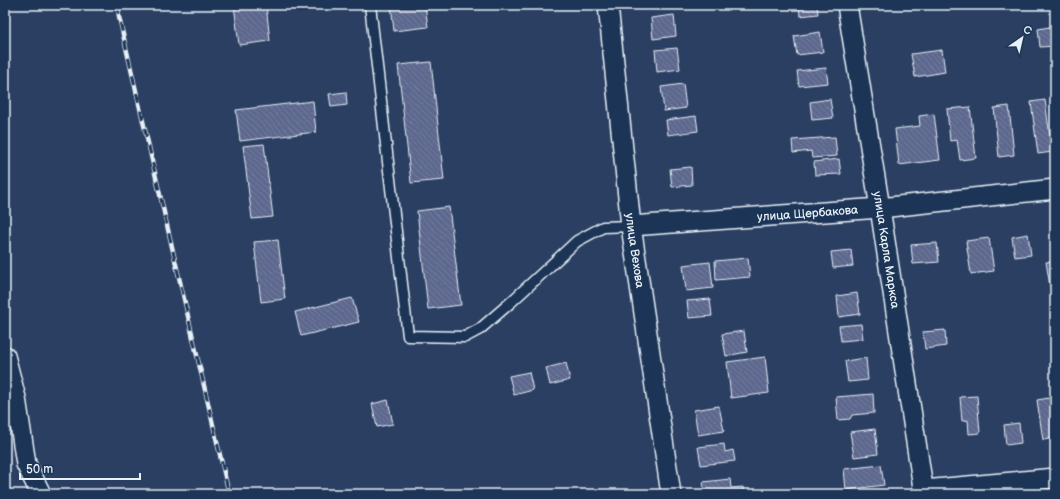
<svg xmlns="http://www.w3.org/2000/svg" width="1060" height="499" font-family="'Balsamiq Sans',sans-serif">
<defs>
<pattern id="building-back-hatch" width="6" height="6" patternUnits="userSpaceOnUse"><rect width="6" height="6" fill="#5d678e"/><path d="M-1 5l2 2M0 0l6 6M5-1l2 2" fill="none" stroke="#747d9f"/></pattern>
</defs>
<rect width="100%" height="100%" fill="#2a3f62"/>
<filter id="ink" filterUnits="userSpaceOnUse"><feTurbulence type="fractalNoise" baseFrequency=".025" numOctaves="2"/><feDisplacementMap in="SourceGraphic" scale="8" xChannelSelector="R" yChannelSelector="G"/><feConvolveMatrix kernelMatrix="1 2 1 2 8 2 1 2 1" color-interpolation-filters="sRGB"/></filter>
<g filter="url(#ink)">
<path fill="url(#building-back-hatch)" stroke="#e8f1f8" d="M 234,5 L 266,5 L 270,41 L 239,45 Z
M 391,5 L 425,5 L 428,27 L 394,31 Z
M 799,5 L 817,5 L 818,14 L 800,16 Z
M 674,15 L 676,36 L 653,39 L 651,18 Z
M 1055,26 L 1055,46 L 1040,47 L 1038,29 Z
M 820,32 L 823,52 L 797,55 L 794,36 Z
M 677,48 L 680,69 L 657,72 L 655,50 Z
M 942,50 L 945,72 L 915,77 L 911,54 Z
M 431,62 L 444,180 L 411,183 L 398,65 Z
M 826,68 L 828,83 L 799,86 L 797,71 Z
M 683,84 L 686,108 L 664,111 L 661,87 Z
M 346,92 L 347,105 L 331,107 L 329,94 Z
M 830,99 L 833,118 L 812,120 L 810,102 Z
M 1045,100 L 1052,152 L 1038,154 L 1031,102 Z
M 313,101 L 316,132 L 240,141 L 236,110 Z
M 1009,106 L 1014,155 L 999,157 L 994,108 Z
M 970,107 L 976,158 L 960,160 L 957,140 L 950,141 L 947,109 Z
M 934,114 L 940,160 L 899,165 L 895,129 L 920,126 L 919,116 Z
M 696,116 L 698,131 L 668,135 L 666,120 Z
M 835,137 L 837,156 L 812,158 L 811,151 L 793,153 L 792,140 Z
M 264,144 L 273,217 L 252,219 L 243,146 Z
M 839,159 L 841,174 L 815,175 L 814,162 Z
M 691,167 L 692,185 L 672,187 L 670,169 Z
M 449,207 L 461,305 L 428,309 L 417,211 Z
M 1028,234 L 1031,255 L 1015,257 L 1012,237 Z
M 989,238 L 994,271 L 971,274 L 966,241 Z
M 278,240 L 285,299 L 261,302 L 254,242 Z
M 937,243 L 939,262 L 913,264 L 911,245 Z
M 851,250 L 853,266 L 833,268 L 831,252 Z
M 748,258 L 750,277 L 716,280 L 715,261 Z
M 1055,261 L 1055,291 L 1051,292 L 1046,262 Z
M 710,262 L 713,288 L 686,291 L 683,265 Z
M 857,293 L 860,314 L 839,317 L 837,296 Z
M 352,298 L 359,322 L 301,336 L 295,312 Z
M 710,299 L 712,316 L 689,318 L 687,301 Z
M 861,324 L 863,339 L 841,341 L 839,326 Z
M 945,330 L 946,346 L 925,349 L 923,332 Z
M 744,331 L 747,352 L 726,356 L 722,334 Z
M 765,357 L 769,393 L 731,398 L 727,362 Z
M 866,358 L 868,380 L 848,382 L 845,361 Z
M 566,363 L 570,380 L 550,385 L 546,368 Z
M 529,372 L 533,390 L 514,395 L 509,376 Z
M 873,394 L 874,413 L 852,415 L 850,419 L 838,420 L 836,397 Z
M 977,396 L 980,433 L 969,434 L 968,420 L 962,421 L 960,397 Z
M 1055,397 L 1055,438 L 1043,440 L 1037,400 Z
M 388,400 L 393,424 L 377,427 L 372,404 Z
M 719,406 L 724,431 L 698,435 L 694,410 Z
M 1019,423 L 1021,443 L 1006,445 L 1004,425 Z
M 875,429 L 878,454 L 854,457 L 850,432 Z
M 724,444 L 725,452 L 733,450 L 735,461 L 701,465 L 698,447 Z
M 881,465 L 884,485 L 846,490 L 844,469 Z
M 730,479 L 731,488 L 743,487 L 744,494 L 705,494 L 703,482 Z"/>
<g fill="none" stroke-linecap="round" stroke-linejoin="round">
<g stroke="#e8f1f8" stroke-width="13">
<path id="lane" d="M 370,5 L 408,336 L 465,337 L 480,329 L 510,303 L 577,241 L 603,227 L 631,226"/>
</g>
<g stroke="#e8f1f8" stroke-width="22">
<g id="street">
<path id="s1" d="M 608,5 L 631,226 L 671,494"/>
<path id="s2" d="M 847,5 L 880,208 L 924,494"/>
<path id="s3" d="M 631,226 L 880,208 L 1055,189"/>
<path d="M 5,356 L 16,398 L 26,464 L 41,494"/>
<path d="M 924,490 L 1055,478"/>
</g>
</g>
<use href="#lane" stroke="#1d3557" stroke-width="10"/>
<use href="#street" stroke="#1d3557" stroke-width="19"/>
<g stroke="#e8f1f8" stroke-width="4.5">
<path id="rail" d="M 118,5 L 119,17 L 229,494"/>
</g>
<use href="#rail" stroke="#1d3557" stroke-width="3" stroke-dasharray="9" stroke-linecap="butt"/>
</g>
</g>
<g text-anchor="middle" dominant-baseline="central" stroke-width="4" stroke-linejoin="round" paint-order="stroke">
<g font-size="12" fill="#e8f1f8" stroke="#1d3557">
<text stroke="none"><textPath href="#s3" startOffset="177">улица Щербакова</textPath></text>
<text stroke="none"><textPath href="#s2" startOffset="248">улица Карла Маркса</textPath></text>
<text stroke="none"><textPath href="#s1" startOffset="247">улица Вехова</textPath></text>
</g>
</g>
<rect width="1060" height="499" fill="none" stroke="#1d3557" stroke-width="20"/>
<rect x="10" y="10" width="1040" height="479" fill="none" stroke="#e8f1f8" stroke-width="1.5" filter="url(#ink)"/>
<g transform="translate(1022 38) rotate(34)" stroke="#1d3557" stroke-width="3" paint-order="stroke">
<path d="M0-3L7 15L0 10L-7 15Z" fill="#e8f1f8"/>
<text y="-6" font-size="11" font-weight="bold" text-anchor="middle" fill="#e8f1f8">С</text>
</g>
<path d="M20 473v6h120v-6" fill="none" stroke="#e8f1f8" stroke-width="2"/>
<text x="26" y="473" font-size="12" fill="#e8f1f8" stroke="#1d3557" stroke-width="3" paint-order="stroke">50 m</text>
</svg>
